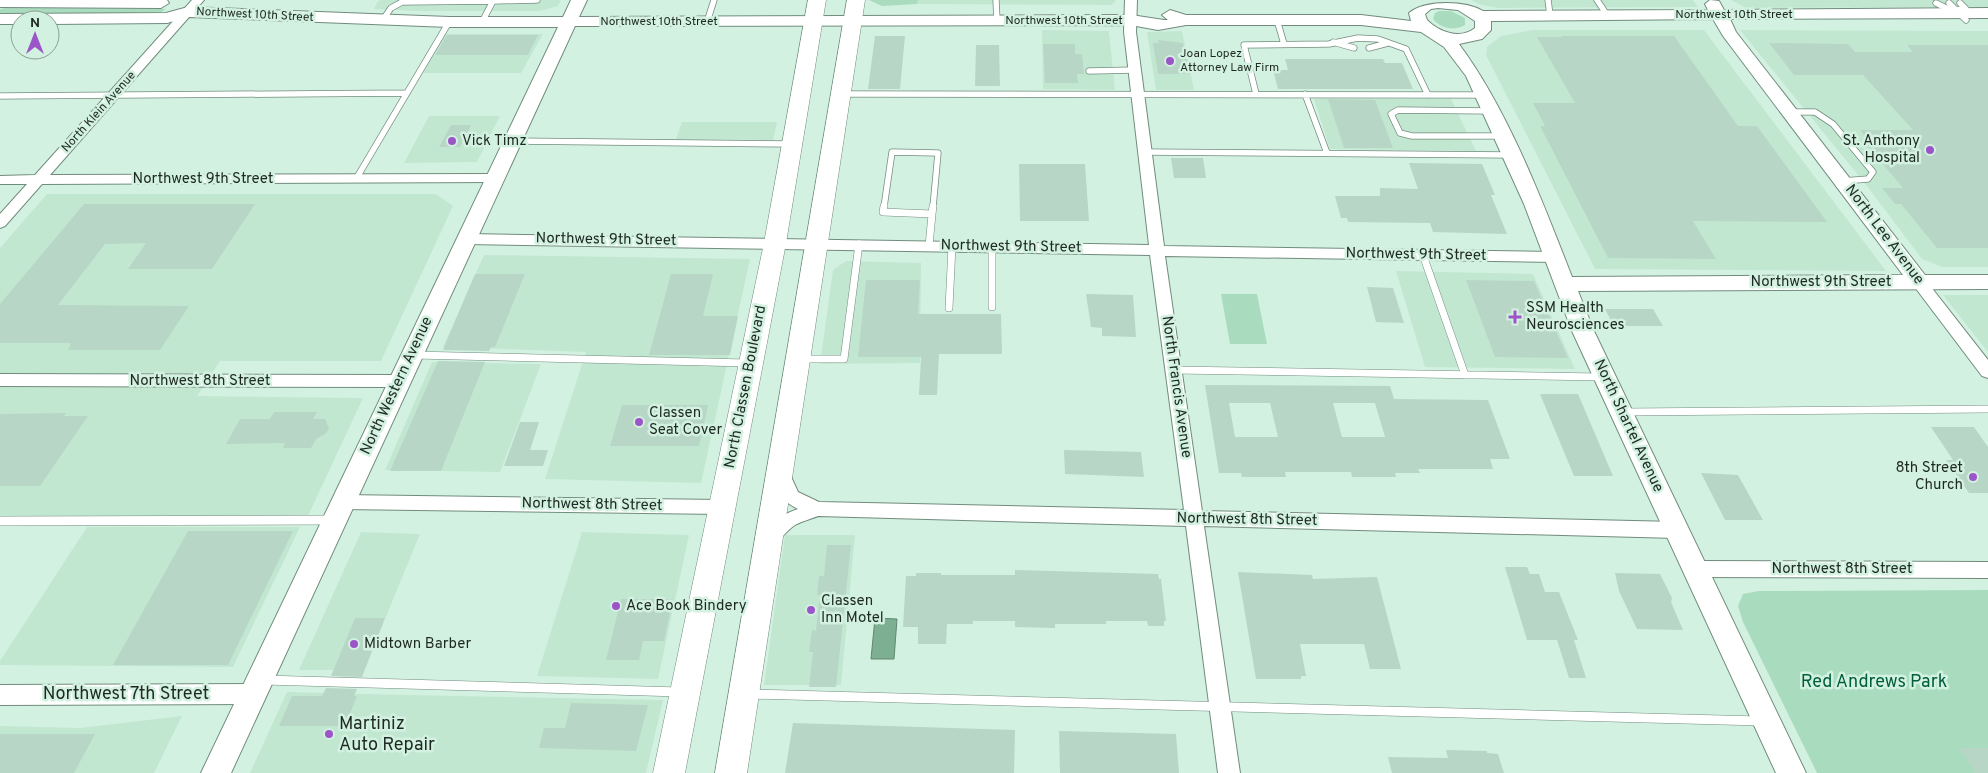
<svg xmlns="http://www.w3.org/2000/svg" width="1988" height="773" font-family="Overpass,sans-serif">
<rect width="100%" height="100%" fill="#d3f1e0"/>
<path fill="#c2e7d1" d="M 382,0 L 561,0 L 558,6 L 540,11 L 418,11 L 374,9 L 378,1 Z
M 918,0 L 1115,0 L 1115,2 L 1111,5 L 917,4 Z
M 1471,0 L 1693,0 L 1698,7 L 1498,8 L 1481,5 Z
M 1731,0 L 1988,0 L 1988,7 L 1746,8 Z
M 1042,30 L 1109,31 L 1115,90 L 1043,89 Z
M 1532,30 L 1704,30 L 1886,271 L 1595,269 L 1486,55 L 1487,47 L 1501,36 Z
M 1740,30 L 1988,31 L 1988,267 L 1942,267 L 1922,259 L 1867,186 Z
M 1182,31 L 1194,90 L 1156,90 L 1147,32 Z
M 446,34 L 543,34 L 521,73 L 423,73 Z
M 1314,99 L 1451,99 L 1476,151 L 1330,149 Z
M 429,116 L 500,116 L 477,162 L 404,163 Z
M 682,122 L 777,122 L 773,140 L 676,139 Z
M 47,194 L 436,194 L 453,206 L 381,361 L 220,361 L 197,396 L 363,398 L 307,518 L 0,518 L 0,248 Z
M 484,255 L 750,259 L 701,483 L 545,479 L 586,352 L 443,347 Z
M 846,261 L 921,263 L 920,363 L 820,364 L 833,270 Z
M 1396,271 L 1533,274 L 1575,369 L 1425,367 Z
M 1943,295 L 1988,295 L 1988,352 Z
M 432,362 L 541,364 L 500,472 L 385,470 Z
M 87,527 L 300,527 L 233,667 L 0,665 L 0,661 Z
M 361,532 L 420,534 L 364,670 L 299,670 Z
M 582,532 L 689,535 L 658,679 L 537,676 Z
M 785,535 L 855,535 L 841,685 L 764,685 Z
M 287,692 L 406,695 L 663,700 L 646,773 L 250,773 Z
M 182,716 L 154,773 L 0,773 L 0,726 L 80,728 Z"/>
<path fill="#a9dcbf" d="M 869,0 L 918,0 L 917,4 L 882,6 Z
M 10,7 L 166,9 L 160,13 L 0,14 L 0,9 Z
M 1439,11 L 1451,11 L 1465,18 L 1465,25 C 1455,31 1441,29 1433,19 L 1435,13 Z
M 1221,294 L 1257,294 L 1267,344 L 1230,344 Z
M 1988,590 L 1988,773 L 1817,773 L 1743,622 L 1738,606 L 1743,594 L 1759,591 Z"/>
<path fill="#7daf93" stroke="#608771" d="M 875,618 L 897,619 L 894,659 L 871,659 Z"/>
<path fill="#b8d6c5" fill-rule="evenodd" d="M 447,35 L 538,35 L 528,55 L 435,55 Z
M 875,36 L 905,36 L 900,89 L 868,89 Z
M 1561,36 L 1674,36 L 1738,126 L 1757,126 L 1827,222 L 1693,221 L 1716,259 L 1608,258 L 1540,126 L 1545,126 L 1533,103 L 1575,103 L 1537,37 L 1563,37 Z
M 1158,40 L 1183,43 L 1190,74 L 1158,74 L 1153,43 L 1159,43 Z
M 1769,43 L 1848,44 L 1855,52 L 1913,52 L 1907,45 L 1988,45 L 1988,248 L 1937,248 L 1901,204 L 1895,204 L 1882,188 L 1903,188 L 1867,145 L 1872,145 L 1860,130 L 1913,130 L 1863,75 L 1794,75 Z
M 1043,44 L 1075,44 L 1075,54 L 1082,54 L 1084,74 L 1077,74 L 1078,83 L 1045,83 Z
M 976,45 L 999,45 L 1000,86 L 975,86 Z
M 1285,59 L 1383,59 L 1385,63 L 1402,63 L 1413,89 L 1278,89 L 1273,70 L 1288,70 Z
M 1328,99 L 1375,100 L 1393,148 L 1344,148 Z
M 451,125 L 471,125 L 460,147 L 439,147 Z
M 1171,158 L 1203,158 L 1206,178 L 1174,178 Z
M 1409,163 L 1482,164 L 1495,195 L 1491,195 L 1507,234 L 1433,232 L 1430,223 L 1348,222 L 1347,218 L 1341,218 L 1335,196 L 1380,196 L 1380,188 L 1418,189 Z
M 1019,164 L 1085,164 L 1089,221 L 1020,221 Z
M 84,204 L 255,204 L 212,269 L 128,269 L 146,243 L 105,244 L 58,305 L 189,306 L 160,350 L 68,350 L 71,343 L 0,343 L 0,304 Z
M 475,274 L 525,274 L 495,347 L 491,347 L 489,351 L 443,350 Z
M 671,274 L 713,274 L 703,316 L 738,316 L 730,355 L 649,355 Z
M 866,280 L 920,280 L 918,314 L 1001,314 L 1002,354 L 939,354 L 937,395 L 919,395 L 921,357 L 858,357 Z
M 1466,280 L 1534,281 L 1568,358 L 1495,357 Z
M 1367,287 L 1393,288 L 1404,323 L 1376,322 Z
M 1086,294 L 1133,295 L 1136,337 L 1102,336 L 1102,328 L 1091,327 Z
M 1605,309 L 1653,309 L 1663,326 L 1614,326 Z
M 438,361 L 485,362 L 441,471 L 390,471 Z
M 1205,385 L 1390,386 L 1394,399 L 1488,400 L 1510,459 L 1490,459 L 1493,469 L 1418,469 L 1420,473 L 1395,473 L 1396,477 L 1352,477 L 1351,472 L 1285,472 L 1286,477 L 1242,477 L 1241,473 L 1219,473 ZM 1229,403 L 1270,403 L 1278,437 L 1235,437 ZM 1333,403 L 1375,403 L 1385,437 L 1342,437 Z
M 1540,394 L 1578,394 L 1613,476 L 1574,476 Z
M 622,405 L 708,405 L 699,446 L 610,446 Z
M 274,412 L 317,412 L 313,419 L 325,419 L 329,429 L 325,434 L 316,439 L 311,448 L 283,448 L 285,443 L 226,444 L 240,419 L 270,419 Z
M 66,413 L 64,416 L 88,416 L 40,486 L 0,486 L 0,414 Z
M 520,422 L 539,422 L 530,450 L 548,450 L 543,466 L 504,466 Z
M 1931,427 L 1974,427 L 1988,447 L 1988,493 L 1969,493 L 1946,460 L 1953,460 Z
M 1064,450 L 1141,452 L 1144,477 L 1065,474 Z
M 1701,473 L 1738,475 L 1763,520 L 1725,520 Z
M 188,531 L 293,531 L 228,665 L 113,665 Z
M 827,545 L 851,545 L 836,687 L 809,687 L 813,652 L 809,652 L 812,630 L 816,631 L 820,595 L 817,595 L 819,576 L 824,576 Z
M 1505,567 L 1527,567 L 1530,574 L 1539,574 L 1545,592 L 1559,592 L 1578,640 L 1574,640 L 1586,678 L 1569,678 L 1557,640 L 1527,640 Z
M 1015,570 L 1158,574 L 1159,579 L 1161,579 L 1166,621 L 1164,621 L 1164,626 L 1148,626 L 1147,621 L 1106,621 L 1106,624 L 1055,624 L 1055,628 L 1015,627 L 1015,621 L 973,621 L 973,624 L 947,624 L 946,644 L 918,644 L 918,627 L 903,627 L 906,576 L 916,576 L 916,573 L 941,573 L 941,575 L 1015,575 Z
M 1238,572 L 1312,575 L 1313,579 L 1377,577 L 1401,669 L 1370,669 L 1364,644 L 1300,644 L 1306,676 L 1301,676 L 1301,679 L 1256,679 Z
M 1615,573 L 1660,574 L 1672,598 L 1671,602 L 1683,630 L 1637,629 L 1619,591 Z
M 621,599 L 673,599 L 664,641 L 643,641 L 639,660 L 606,660 Z
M 355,618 L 385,618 L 362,677 L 331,676 Z
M 326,688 L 357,689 L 354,696 L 357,696 L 345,726 L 279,726 L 292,696 L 322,696 Z
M 571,703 L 648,705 L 636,751 L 539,748 L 544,728 L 565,728 Z
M 793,723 L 1015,730 L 1014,773 L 785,773 Z
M 1059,731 L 1176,734 L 1179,773 L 1060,773 Z
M 0,734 L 95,734 L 74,773 L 0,773 Z
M 1960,748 L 1988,748 L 1988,773 L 1975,773 Z
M 1446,750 L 1487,751 L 1487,753 L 1498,754 L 1504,773 L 1392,773 L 1388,757 L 1448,758 Z"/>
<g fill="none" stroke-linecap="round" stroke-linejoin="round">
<g stroke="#718c7d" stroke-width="7">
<path id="lane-far2" d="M 996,0 L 997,21
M 1548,0 L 1550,15
M 1597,0 L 1607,15
M 493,1 L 537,0
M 1936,3 L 1950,10 L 1966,9 L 1960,3
M 1949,3 L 1966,20
M 1277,20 L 1284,44
M 382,21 L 391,8 L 402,2 L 493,1 L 482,22
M 707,22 L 714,0
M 1333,42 L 1354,48
M 1369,48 L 1388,43
M 1089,71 L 1134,70
M 841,94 L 1483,95
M 1256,94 L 1244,45 L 1329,44 L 1358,38 L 1378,39 L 1406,49 L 1428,95
M 1305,94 L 1327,153
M 0,96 L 407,93
M 1490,111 L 1398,110 L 1391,114 L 1400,133 L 1412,136 L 1501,136
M 1790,112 L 1815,112 L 1833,124 L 1873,172 L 1868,179 L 1843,181
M 513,141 L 791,144
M 1144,152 L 1510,155
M 356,179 L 449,22
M 884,207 L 892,152 L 938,153 L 933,207"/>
</g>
<g stroke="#718c7d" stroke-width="8">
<path id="lane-far1" d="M 884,206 L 883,212 L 932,214
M 932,214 L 933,206
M 929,246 L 932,214
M 992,247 L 992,307
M 1423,255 L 1465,375
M 949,308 L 952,246
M 414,355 L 747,363
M 801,359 L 844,359 L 859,244
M 1174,370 L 1602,377
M 1624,412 L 1988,409"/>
</g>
<g stroke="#718c7d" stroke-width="10">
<path id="lane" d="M 0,521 L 332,520
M 264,680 L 680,692
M 749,694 L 1760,721"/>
</g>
<g stroke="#718c7d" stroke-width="2">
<path id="street" d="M 192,0 L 204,0 L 50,175 L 496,174 L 503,178 L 496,182 L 42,184 L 5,226 L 0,228 L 0,214 L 27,184 L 0,184 L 0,176 L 35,175 Z
M 1125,0 L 1137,0 L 1136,32 L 1164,246 L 1555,252 L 1562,257 L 1555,262 L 1165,256 L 1202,511 L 1677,522 L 1683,525 L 1686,530 L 1683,535 L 1677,538 L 1204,526 L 1240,773 L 1218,773 L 1186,526 L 818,516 C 811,519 802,521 795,525 C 784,532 777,548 763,542 L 760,537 C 767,522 784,514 798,509 C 780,500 780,493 773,475 L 776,470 L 782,468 L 788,470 L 798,492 L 819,502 L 1184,510 L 1150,255 L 467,244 L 460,239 L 467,234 L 1149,245 L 1124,32 Z
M 1919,277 L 1924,278 L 1988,360 L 1988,378 L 1982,376 L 1914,286 L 1912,282 L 1914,278 Z
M 0,374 L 399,375 L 405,377 L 407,381 L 405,385 L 399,387 L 0,386 Z
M 342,495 L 722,500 L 728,502 L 731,507 L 728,512 L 722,514 L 342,509 L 336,507 L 333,502 L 336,497 Z
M 1696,561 L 1988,562 L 1988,578 L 1696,577 L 1689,575 L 1687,569 L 1689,563 Z
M 253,684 L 260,687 L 263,694 L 260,701 L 253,704 L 0,705 L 0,685 Z"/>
</g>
<g stroke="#718c7d" stroke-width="2">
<path id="secondary" d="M 0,0 L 167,0 L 169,3 L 161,8 L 0,7 Z
M 571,0 L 587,0 L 579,17 L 1131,15 L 1164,20 L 1168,20 L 1162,15 L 1170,10 L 1186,15 L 1361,15 L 1411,21 L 1409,13 C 1424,0 1465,0 1483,11 L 1708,10 L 1705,4 L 1710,0 L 1719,1 L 1724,10 L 1988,8 L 1988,18 L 1730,19 L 1736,32 L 1925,275 L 1988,275 L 1988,289 L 1578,291 L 1594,331 L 1806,773 L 1776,773 L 1572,331 L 1524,204 L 1466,76 L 1444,47 L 1421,32 L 1361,25 L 1186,25 L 1158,30 L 1131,25 L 575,26 L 231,773 L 201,773 L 558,27 L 449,27 L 189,17 L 167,23 L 50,24 L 50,20 L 20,20 L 20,24 L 0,24 L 0,14 L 166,13 L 188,7 L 449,17 L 563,17 ZM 1438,8 L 1458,10 L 1475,21 L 1475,28 C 1460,40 1439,32 1427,20 L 1425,14 L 1431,9 ZM 1713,19 L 1723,36 L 1903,275 L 1572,277 C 1542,200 1508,110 1459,44 L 1482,39 L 1491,30 L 1491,21 Z"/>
</g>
<g stroke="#718c7d" stroke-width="1">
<path id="primary" d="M 808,0 L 826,0 L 786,243 L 685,773 L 653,773 L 764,243 Z
M 847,0 L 865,0 L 747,773 L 715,773 Z"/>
</g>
<use href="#lane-far2" stroke="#fff" stroke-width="5.5"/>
<use href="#lane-far1" stroke="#fff" stroke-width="7"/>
<use href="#lane" stroke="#fff" stroke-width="9"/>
<use href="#street" fill="#fff" fill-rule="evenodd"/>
<use href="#secondary" fill="#fff" fill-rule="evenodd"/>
<use href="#primary" fill="#fff" fill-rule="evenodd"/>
</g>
<g fill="#9c55c9" stroke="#d3f1e0" stroke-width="2">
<circle cx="1170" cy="61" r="5"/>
<circle cx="452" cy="141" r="5"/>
<circle cx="1930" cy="150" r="5"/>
<path d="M1512.5 309.5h5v5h5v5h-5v5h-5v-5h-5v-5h5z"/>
<circle cx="639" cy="422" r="5"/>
<circle cx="1973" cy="477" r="5"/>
<circle cx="616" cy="606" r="5"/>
<circle cx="811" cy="610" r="5"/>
<circle cx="354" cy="644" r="5"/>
<circle cx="329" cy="734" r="5"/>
</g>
<g text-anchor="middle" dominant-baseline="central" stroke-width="5" stroke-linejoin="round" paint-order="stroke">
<g font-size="12" fill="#1e2923" stroke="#d3f1e0">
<text transform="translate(255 15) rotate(3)">Northwest 10th Street</text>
<text x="1734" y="15">Northwest 10th Street</text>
<text x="1064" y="21">Northwest 10th Street</text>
<text x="659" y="22">Northwest 10th Street</text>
<text transform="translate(99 112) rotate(-48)">North Klein Avenue</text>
</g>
<g font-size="12" fill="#1e2923" stroke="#d3f1e0" text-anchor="start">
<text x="1180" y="54">Joan Lopez<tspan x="1180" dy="14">Attorney Law Firm</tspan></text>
</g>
<g font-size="15" fill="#1e2923" stroke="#d3f1e0" text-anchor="start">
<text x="462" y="141">Vick Timz</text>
<text x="1920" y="141" text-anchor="end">St. Anthony<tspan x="1920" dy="17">Hospital</tspan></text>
<text x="1526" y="308">SSM Health<tspan x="1526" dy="17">Neurosciences</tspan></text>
<text x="649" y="413">Classen<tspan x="649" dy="17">Seat Cover</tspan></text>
<text x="1963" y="468" text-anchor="end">8th Street<tspan x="1963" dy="17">Church</tspan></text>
<text x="821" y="601">Classen<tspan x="821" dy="17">Inn Motel</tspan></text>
<text x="626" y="606">Ace Book Bindery</text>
<text x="364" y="644">Midtown Barber</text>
</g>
<g font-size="15" fill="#1e2923" stroke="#d3f1e0">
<text x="203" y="179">Northwest 9th Street</text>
<text transform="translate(1884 235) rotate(53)">North Lee Avenue</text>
<text transform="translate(606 240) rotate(1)">Northwest 9th Street</text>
<text transform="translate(1011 247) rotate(1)">Northwest 9th Street</text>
<text transform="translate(1416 255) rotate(1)">Northwest 9th Street</text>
<text x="1821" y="282">Northwest 9th Street</text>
<text x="200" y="381">Northwest 8th Street</text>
<text transform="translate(397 386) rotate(-65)">North Western Avenue</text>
<text transform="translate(746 387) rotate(-79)">North Classen Boulevard</text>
<text transform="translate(1176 387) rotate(82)">North Francis Avenue</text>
<text transform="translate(1628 426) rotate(65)">North Shartel Avenue</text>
<text transform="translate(592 505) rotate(1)">Northwest 8th Street</text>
<text transform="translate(1247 520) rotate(1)">Northwest 8th Street</text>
<text x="1842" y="569">Northwest 8th Street</text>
</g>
<g font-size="18" fill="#005e3c" stroke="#d3f1e0">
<text x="1874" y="682">Red Andrews Park</text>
</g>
<g font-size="18" fill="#1e2923" stroke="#d3f1e0">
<text x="126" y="694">Northwest 7th Street</text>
</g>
<g font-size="18" fill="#1e2923" stroke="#d3f1e0" text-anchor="start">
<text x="339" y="724">Martiniz<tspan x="339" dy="21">Auto Repair</tspan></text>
</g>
</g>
<g transform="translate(35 35)"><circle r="24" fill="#d3f1e0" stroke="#8ba194"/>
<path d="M0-4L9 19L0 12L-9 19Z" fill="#9c55c9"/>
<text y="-8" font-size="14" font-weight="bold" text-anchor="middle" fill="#1e2923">N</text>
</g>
</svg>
